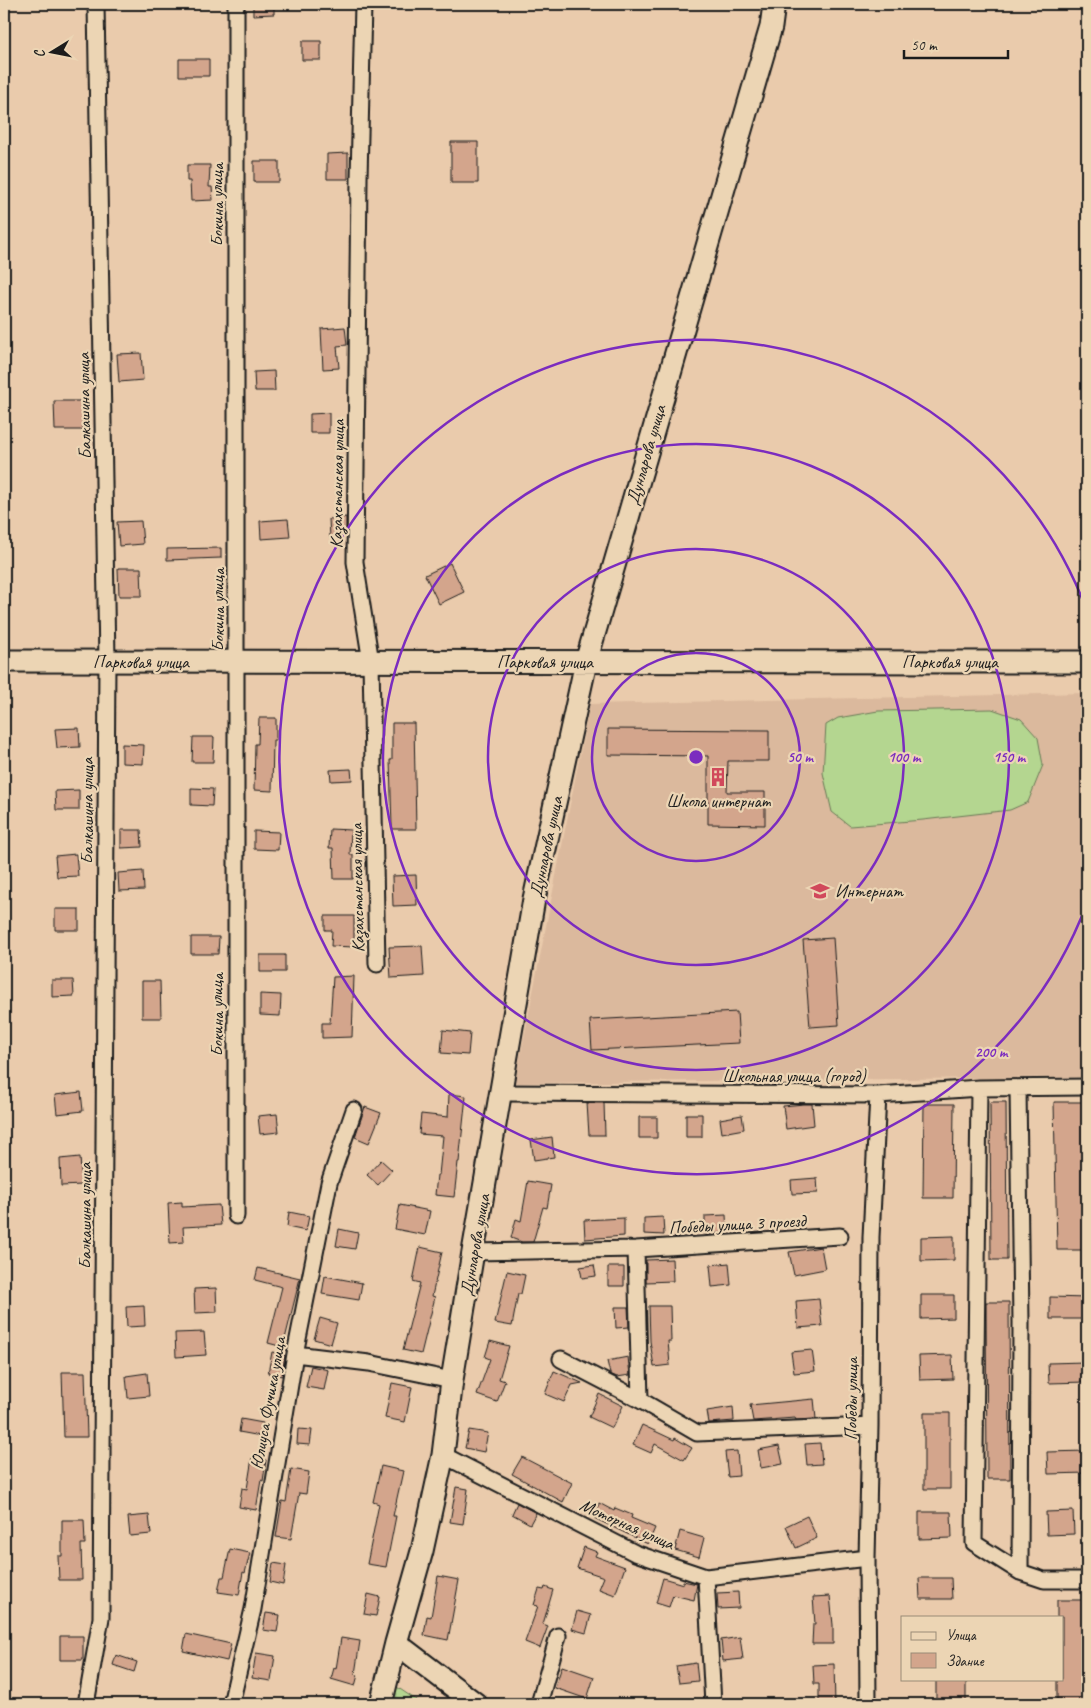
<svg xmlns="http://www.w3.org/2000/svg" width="1091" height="1708" font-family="Caveat,sans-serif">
<defs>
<pattern id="cemetery-stones" width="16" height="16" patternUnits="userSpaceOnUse" patternTransform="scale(1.25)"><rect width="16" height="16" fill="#b4d690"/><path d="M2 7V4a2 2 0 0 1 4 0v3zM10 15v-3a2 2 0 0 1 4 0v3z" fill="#9ab77c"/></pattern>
</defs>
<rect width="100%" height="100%" fill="#eacbac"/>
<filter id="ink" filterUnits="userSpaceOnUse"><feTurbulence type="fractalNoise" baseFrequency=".02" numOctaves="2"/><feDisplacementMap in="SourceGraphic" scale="10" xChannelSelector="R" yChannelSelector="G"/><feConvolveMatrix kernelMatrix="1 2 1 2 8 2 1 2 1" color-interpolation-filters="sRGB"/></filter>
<g filter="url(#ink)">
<path fill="#dbb99d" d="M 1087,693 L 1087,1077 L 515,1083 L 590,704 Z"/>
<path fill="url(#cemetery-stones)" stroke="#687956" d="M 394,1685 L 422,1704 L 389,1704 Z"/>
<path fill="#b4d690" stroke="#687956" d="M 992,709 L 1021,719 L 1038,738 L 1043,765 L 1028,802 L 1010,810 L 923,820 L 850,826 L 832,812 L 823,773 L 826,725 L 838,718 L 878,711 Z"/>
<path fill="#d3a58c" stroke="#1c1c1c" d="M 253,4 L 274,4 L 274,14 L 253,15 Z
M 302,41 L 321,41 L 321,60 L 302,60 Z
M 179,59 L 209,59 L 209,76 L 179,76 Z
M 451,142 L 478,142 L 478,183 L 451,183 Z
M 348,153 L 348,179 L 327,179 L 327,154 Z
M 254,161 L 279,161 L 279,182 L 254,182 Z
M 187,165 L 210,165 L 209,187 L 212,187 L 213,200 L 191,201 L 190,181 L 187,181 Z
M 345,327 L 347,345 L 337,346 L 339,368 L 323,369 L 321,329 Z
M 141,353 L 143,380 L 119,382 L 117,354 Z
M 274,371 L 275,391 L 255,391 L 254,372 Z
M 54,401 L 83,401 L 83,430 L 55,430 Z
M 329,413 L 329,433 L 310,433 L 310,414 Z
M 346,517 L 346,536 L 330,538 L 329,519 Z
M 288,519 L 290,537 L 261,539 L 260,521 Z
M 141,521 L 143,544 L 119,546 L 117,522 Z
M 221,548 L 221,558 L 167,560 L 167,549 Z
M 450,563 L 464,592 L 439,604 L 425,575 Z
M 118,568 L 141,568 L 142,596 L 119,596 Z
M 259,718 L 276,718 L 276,740 L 273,740 L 272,791 L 254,790 L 255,744 L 258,744 Z
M 392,723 L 414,723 L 416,829 L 392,829 L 390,760 L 392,760 Z
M 79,728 L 80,747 L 57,748 L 55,729 Z
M 608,729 L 769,730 L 769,761 L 728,761 L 727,792 L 765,792 L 765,825 L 708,824 L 708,756 L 608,755 Z
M 193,737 L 214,737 L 213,762 L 192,762 Z
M 122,744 L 144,745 L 143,764 L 122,763 Z
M 351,769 L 352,780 L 331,781 L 330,770 Z
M 191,788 L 213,789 L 212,806 L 191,805 Z
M 79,790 L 79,810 L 56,810 L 55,791 Z
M 330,829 L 351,830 L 350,855 L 353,855 L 353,879 L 334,879 L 333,848 L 329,848 Z
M 121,830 L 141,830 L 142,847 L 121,848 Z
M 254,831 L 279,832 L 278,850 L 254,849 Z
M 76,854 L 78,876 L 57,877 L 55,856 Z
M 143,871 L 144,890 L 119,891 L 118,873 Z
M 416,875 L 417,905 L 393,906 L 392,876 Z
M 55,909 L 79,909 L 79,930 L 55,930 Z
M 325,916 L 354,916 L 354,947 L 331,946 L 332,930 L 325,930 Z
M 191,937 L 219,937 L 218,954 L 191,954 Z
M 833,938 L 839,1025 L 810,1027 L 803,940 Z
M 422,946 L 424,976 L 391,978 L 389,947 Z
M 260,955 L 285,955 L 285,972 L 260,972 Z
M 354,976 L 352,1037 L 322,1038 L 322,1023 L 330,1023 L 333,977 Z
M 52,980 L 73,980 L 74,996 L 52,997 Z
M 142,981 L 160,981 L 161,1018 L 142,1018 Z
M 260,994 L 281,995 L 280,1016 L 260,1015 Z
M 737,1012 L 739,1043 L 592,1050 L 590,1020 Z
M 443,1030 L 470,1033 L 468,1055 L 441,1053 Z
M 81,1092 L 83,1111 L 57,1114 L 55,1095 Z
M 449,1094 L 466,1096 L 459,1162 L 458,1162 L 454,1197 L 435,1195 L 437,1175 L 439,1175 L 443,1136 L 419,1134 L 421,1114 L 448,1117 Z
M 990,1102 L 1006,1102 L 1007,1260 L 991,1260 Z
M 1054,1102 L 1087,1102 L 1087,1250 L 1057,1250 Z
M 587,1103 L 604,1103 L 605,1135 L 589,1135 Z
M 804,1104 L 812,1104 L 814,1125 L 786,1129 L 783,1106 Z
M 924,1104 L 954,1104 L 953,1198 L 923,1198 Z
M 365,1107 L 381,1113 L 369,1143 L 355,1137 Z
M 277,1114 L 279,1132 L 260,1134 L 258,1116 Z
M 686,1114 L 702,1114 L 702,1137 L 686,1137 Z
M 742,1115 L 744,1129 L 722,1133 L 720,1119 Z
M 639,1117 L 657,1117 L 657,1138 L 639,1138 Z
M 552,1137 L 554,1157 L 534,1160 L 531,1140 Z
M 80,1157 L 82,1185 L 61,1186 L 60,1159 Z
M 381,1160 L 392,1170 L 378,1185 L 367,1175 Z
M 817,1178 L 818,1193 L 792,1194 L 791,1180 Z
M 528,1181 L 551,1185 L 547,1208 L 543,1207 L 533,1242 L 522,1242 L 511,1238 L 516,1219 L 521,1221 Z
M 182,1202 L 182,1207 L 219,1205 L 221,1225 L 183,1227 L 184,1242 L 170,1243 L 168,1203 Z
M 400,1205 L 430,1211 L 425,1235 L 395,1229 Z
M 289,1212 L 309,1216 L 306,1231 L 287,1227 Z
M 726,1215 L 727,1233 L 705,1234 L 705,1216 Z
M 663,1217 L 664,1235 L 644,1234 L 644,1218 Z
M 624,1218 L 624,1236 L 585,1239 L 584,1220 Z
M 339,1229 L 358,1233 L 355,1249 L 336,1246 Z
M 954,1236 L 954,1260 L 921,1261 L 921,1237 Z
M 420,1247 L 442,1252 L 432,1296 L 435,1297 L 421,1354 L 403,1350 L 420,1283 L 413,1281 Z
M 821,1247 L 825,1269 L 794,1275 L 789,1252 Z
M 672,1259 L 673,1281 L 646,1282 L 646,1260 Z
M 729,1263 L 731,1285 L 712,1287 L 710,1265 Z
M 594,1265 L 596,1276 L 582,1278 L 580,1267 Z
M 608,1267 L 624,1267 L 624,1286 L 608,1286 Z
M 258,1268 L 300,1278 L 283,1347 L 268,1343 L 282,1287 L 255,1280 Z
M 507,1271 L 525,1275 L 521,1294 L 518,1294 L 512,1326 L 495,1323 Z
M 325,1276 L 362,1283 L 359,1300 L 322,1294 Z
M 216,1288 L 217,1312 L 195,1313 L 194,1289 Z
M 921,1295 L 954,1295 L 954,1318 L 921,1319 Z
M 1050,1297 L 1087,1298 L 1087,1319 L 1050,1319 Z
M 819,1299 L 822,1326 L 798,1328 L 796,1301 Z
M 986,1302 L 1009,1302 L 1010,1479 L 987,1479 Z
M 144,1306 L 145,1326 L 127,1327 L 126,1307 Z
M 649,1306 L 670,1306 L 671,1341 L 668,1341 L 670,1365 L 654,1367 L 650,1341 Z
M 615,1307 L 628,1307 L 629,1327 L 616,1328 Z
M 320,1318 L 337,1323 L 331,1344 L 314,1339 Z
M 204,1332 L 206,1355 L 176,1357 L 175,1333 Z
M 490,1341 L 509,1346 L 499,1379 L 505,1381 L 497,1402 L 477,1395 L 490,1359 L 485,1357 Z
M 812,1350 L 815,1371 L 794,1373 L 791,1352 Z
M 272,1352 L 285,1355 L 282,1376 L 268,1373 Z
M 952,1355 L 953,1379 L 920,1380 L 919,1356 Z
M 628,1357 L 630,1375 L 617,1377 L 610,1374 L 607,1361 Z
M 1085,1362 L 1086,1382 L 1049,1383 L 1048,1363 Z
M 311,1366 L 328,1370 L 324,1390 L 306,1387 Z
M 554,1371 L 582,1383 L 572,1385 L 564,1402 L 545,1394 Z
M 62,1372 L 85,1372 L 87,1437 L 64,1437 Z
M 147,1373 L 149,1396 L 128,1398 L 126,1376 Z
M 392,1383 L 412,1387 L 405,1422 L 385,1418 Z
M 599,1394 L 623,1406 L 612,1428 L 589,1417 Z
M 814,1399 L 816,1419 L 796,1420 L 795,1418 L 753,1421 L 750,1405 Z
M 733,1407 L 734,1421 L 709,1423 L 707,1411 Z
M 924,1413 L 950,1413 L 950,1489 L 924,1489 Z
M 241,1419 L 263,1423 L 261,1436 L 239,1432 Z
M 642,1425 L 674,1440 L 675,1438 L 692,1448 L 684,1460 L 655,1444 L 651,1453 L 633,1445 Z
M 298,1429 L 312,1430 L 310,1445 L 297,1444 Z
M 469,1430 L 488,1433 L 484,1452 L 465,1448 Z
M 820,1443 L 822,1464 L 807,1465 L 805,1444 Z
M 779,1446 L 783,1464 L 761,1468 L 758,1450 Z
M 737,1451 L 739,1476 L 728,1477 L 725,1452 Z
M 1087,1451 L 1087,1473 L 1048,1474 L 1047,1452 Z
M 522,1457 L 572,1483 L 563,1502 L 512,1474 Z
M 252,1458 L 266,1460 L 263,1481 L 261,1480 L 256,1510 L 239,1507 L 242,1488 L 247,1489 Z
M 381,1466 L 403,1471 L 393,1516 L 396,1516 L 386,1567 L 367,1564 L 379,1504 L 373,1502 Z
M 291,1469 L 309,1472 L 306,1494 L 299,1493 L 291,1539 L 276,1537 L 282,1501 L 286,1502 Z
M 456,1487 L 468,1489 L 463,1524 L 450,1522 Z
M 517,1503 L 536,1513 L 530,1524 L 512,1514 Z
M 599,1503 L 614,1511 L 615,1508 L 632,1515 L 631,1518 L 655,1528 L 648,1544 L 594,1518 Z
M 1073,1511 L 1074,1534 L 1047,1535 L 1046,1512 Z
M 919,1512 L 951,1512 L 952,1538 L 919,1539 Z
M 149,1515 L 151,1534 L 130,1536 L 128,1517 Z
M 807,1516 L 817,1538 L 796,1548 L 786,1526 Z
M 62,1520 L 84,1520 L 85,1544 L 81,1544 L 82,1580 L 59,1580 L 58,1556 L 62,1556 Z
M 680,1531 L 704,1538 L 699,1557 L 675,1550 Z
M 584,1547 L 597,1552 L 595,1556 L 625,1567 L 615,1595 L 599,1589 L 604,1577 L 577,1568 Z
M 230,1549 L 250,1553 L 245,1573 L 243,1572 L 239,1595 L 218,1592 L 221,1577 L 224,1577 Z
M 273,1563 L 286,1565 L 283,1585 L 270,1582 Z
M 438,1576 L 459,1580 L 448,1640 L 424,1635 L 427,1616 L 431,1617 Z
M 663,1578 L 683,1584 L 683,1581 L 697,1584 L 694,1600 L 673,1595 L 669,1607 L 656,1603 Z
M 919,1578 L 951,1578 L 952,1599 L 920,1599 Z
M 545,1587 L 553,1590 L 543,1624 L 548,1626 L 540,1648 L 525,1642 L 538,1606 L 534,1605 L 539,1589 L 544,1590 Z
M 738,1592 L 739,1608 L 718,1609 L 717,1593 Z
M 368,1594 L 380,1597 L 376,1616 L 364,1614 Z
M 830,1596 L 833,1625 L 833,1644 L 812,1644 L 813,1624 L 815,1624 L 813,1597 Z
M 1057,1600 L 1087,1600 L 1087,1704 L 1057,1704 L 1057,1679 L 1062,1679 L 1062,1617 L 1057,1617 Z
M 577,1611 L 591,1615 L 586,1633 L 572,1629 Z
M 266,1613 L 280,1615 L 277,1632 L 263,1630 Z
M 186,1634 L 231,1644 L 227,1661 L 183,1651 Z
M 60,1636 L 83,1636 L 83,1660 L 60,1660 Z
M 740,1637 L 743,1659 L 723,1661 L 721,1640 Z
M 341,1638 L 360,1641 L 355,1674 L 358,1675 L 355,1686 L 331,1679 L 334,1668 L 336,1669 Z
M 256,1653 L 275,1656 L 271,1681 L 252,1678 Z
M 116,1655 L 137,1662 L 134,1672 L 113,1665 Z
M 696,1663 L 698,1681 L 679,1683 L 676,1666 Z
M 834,1664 L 835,1704 L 819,1704 L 819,1684 L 814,1684 L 813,1665 Z
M 562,1666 L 594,1677 L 587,1699 L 555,1688 Z
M 936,1679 L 966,1679 L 966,1704 L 936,1704 Z"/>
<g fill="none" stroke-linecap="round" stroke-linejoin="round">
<g stroke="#1c1c1c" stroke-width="19">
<path id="street" d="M 236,4 L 236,1216
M 363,4 L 359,178 L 355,562 L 371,662 L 377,964
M 979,1088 L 974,1543 L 1020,1572 L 1044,1580 L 1087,1580
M 1018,1088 L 1021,1322 L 1020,1572
M 501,1093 L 878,1095 L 979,1088 L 1087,1087
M 636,1249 L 640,1400
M 473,1252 L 636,1249 L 840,1236
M 295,1354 L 369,1363 L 452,1380
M 561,1359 L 640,1400 L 697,1433 L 870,1426
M 443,1455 L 635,1553 L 706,1577 L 867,1558
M 706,1577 L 713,1704
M 86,1704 L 101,1618 L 107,661 L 96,4
M 231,1704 L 253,1609 L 295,1354 L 329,1183 L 354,1110
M 539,1704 L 558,1636
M 868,1704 L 867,1558 L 870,1426 L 871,1237 L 878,1095"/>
</g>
<g stroke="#1c1c1c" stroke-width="25">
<path id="secondary" d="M 4,661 L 1087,662
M 396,1643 L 476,1704
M 381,1704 L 396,1643 L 422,1551 L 443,1455 L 452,1380 L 473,1252 L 534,899 L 586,662 L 771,27 L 774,4"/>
</g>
<use href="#street" stroke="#ecd5b4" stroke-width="15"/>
<use href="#secondary" stroke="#ecd5b4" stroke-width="21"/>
</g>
</g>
<g fill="none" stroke="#7b2cbf" stroke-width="2.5">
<circle cx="696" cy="757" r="104"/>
<circle cx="696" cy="757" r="208"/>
<circle cx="696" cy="757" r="313"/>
<path d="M1087 903A417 417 0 1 1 1087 611"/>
</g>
<defs>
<g id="building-bare" transform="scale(1.5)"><path d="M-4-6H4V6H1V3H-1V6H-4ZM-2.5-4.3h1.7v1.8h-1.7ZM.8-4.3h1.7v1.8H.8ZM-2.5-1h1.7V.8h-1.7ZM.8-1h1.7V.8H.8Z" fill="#d1495b" stroke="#ecd5b4" stroke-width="2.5" paint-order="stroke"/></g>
<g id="school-bare" transform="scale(1.5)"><path d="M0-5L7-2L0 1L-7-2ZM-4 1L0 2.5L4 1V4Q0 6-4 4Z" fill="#d1495b" stroke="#ecd5b4" stroke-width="2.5" paint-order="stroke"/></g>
</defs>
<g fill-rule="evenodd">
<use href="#building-bare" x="718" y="777"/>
<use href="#school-bare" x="820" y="891"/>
</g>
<g text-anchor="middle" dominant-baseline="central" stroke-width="4.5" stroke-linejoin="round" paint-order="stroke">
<g font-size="18" fill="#1c1c1c" stroke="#ecd5b4">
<text transform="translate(217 205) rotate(-90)">Бокина улица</text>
<text transform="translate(84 406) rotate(-91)">Балкашина улица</text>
<text transform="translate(646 455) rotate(-74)">Дунларова улица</text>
<text transform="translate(337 484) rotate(-89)">Казахстанская улица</text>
<text transform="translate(218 610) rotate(-90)">Бокина улица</text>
<text x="141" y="662">Парковая улица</text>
<text x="545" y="662">Парковая улица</text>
<text x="950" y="662">Парковая улица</text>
<text transform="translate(87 811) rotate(-90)">Балкашина улица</text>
<text transform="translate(546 847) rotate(-78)">Дунларова улица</text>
<text transform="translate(357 888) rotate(-91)">Казахстанская улица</text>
<text transform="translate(217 1015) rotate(-90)">Бокина улица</text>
<text x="794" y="1076">Школьная улица (город)</text>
<text transform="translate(85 1216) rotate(-90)">Балкашина улица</text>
<text transform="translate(737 1224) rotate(-3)">Победы улица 3 проезд</text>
<text transform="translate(475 1245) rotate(-80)">Дунларова улица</text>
<text transform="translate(851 1399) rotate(-89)">Победы улица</text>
<text transform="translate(268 1403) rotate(-80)">Юлиуса Фучика улица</text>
<text transform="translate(627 1524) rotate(24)">Моторная улица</text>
</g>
<g font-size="18" fill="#1c1c1c" stroke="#ecd5b4">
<text x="718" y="801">Школа интернат</text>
<text x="835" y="891" text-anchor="start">Интернат</text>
</g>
</g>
<circle cx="696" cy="757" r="8" fill="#7b2cbf" stroke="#ecd5b4" stroke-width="2.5"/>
<g font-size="15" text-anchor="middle" font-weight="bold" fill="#7b2cbf" stroke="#ecd5b4" stroke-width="4.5" stroke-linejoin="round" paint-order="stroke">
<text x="800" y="762">50 m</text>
<text x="904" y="762">100 m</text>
<text x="1009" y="762">150 m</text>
<text x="991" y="1057">200 m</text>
</g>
<rect width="1091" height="1708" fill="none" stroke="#ecd5b4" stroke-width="20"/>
<rect x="10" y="10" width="1071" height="1688" fill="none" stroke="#1c1c1c" stroke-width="2" filter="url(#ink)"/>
<rect x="901" y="1616" width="162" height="65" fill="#ecd5b4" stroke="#998b77"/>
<rect x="911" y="1632" width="25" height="8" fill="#ecd5b4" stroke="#998b77"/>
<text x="946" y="1640" font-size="15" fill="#1c1c1c">Улица</text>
<rect x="911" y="1653" width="25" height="15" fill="#d3a58c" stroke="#998b77"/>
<text x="946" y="1666" font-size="15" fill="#1c1c1c">Здание</text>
<g transform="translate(52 52) rotate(260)" stroke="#ecd5b4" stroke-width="4" paint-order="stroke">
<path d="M0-4L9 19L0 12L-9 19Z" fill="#1c1c1c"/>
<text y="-8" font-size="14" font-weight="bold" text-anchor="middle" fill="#1c1c1c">С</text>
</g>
<path d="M904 50v8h104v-8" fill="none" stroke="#1c1c1c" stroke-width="2.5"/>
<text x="911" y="50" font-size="15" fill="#1c1c1c" stroke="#ecd5b4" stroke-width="4" paint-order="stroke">50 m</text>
</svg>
